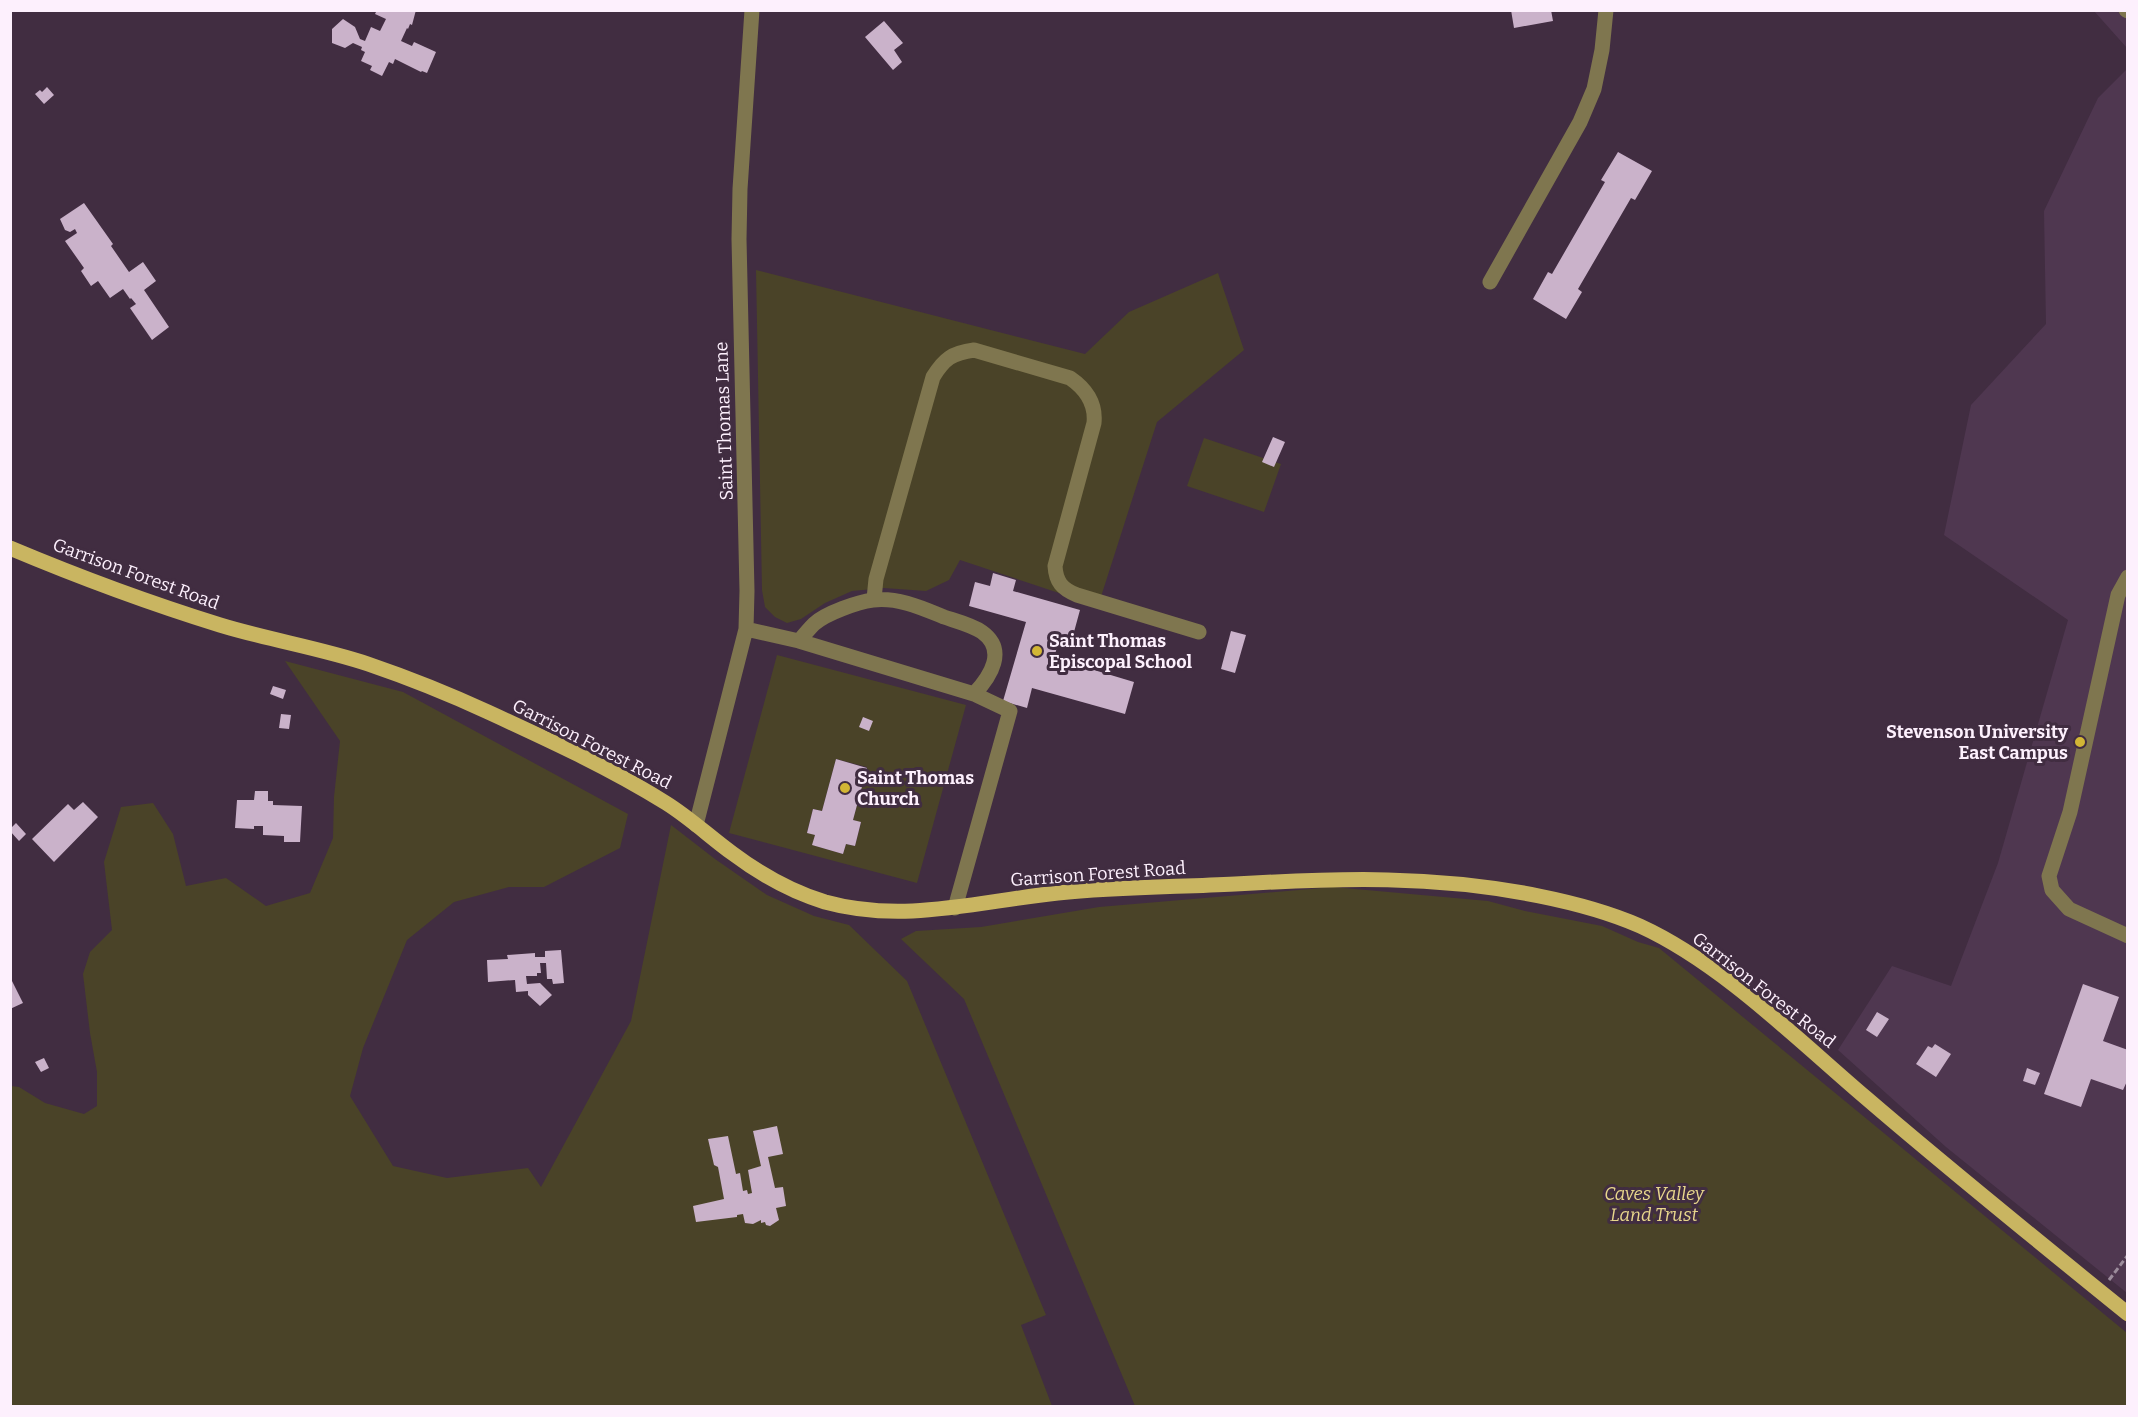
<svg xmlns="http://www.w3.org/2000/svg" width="2138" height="1417" font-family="Bitter,serif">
<rect width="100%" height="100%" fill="#412d41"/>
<path fill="#4f3750" d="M 2094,11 L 2127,11 L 2127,48 Z
M 2127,69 L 2127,1293 L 1946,1147 L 1838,1050 L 1892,966 L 1951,986 L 1998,863 L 2068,620 L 1944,535 L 1971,405 L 2046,324 L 2044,211 L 2098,98 Z"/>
<path fill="#4a4328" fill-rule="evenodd" d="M 756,270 L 1085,354 L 1129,312 L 1218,273 L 1244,350 L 1157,422 L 1098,606 L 960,560 L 949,580 L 926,591 L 884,588 L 852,591 L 825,603 L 801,619 L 787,623 L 775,617 L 765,607 L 762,590 Z
M 1204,438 L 1281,464 L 1264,512 L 1187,486 Z
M 777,655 L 966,705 L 917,883 L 729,833 ZM 836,759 L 867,767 L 853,820 L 861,823 L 855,846 L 846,844 L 843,854 L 813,845 L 815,835 L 807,832 L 813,809 L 822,811 Z
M 285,661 L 403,692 L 628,814 L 620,848 L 544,887 L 509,887 L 454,902 L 407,940 L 363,1048 L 350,1096 L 393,1166 L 447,1178 L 528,1168 L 541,1187 L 631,1021 L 671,825 L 715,859 L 767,895 L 814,916 L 849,925 L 907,981 L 1046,1315 L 1021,1325 L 1052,1406 L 11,1406 L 11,1086 L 19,1087 L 45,1103 L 84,1114 L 97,1106 L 97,1072 L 90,1033 L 83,974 L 90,952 L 112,930 L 104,862 L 121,807 L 153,803 L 173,834 L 186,886 L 226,878 L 266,906 L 310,893 L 333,838 L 334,797 L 340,741 Z
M 1333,887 L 1488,901 L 1525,911 L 1602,926 L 1638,942 L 1659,948 L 2127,1333 L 2127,1406 L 1135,1406 L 964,999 L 901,939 L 916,931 L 981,927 L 1099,907 Z"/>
<path fill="#cab2ca" d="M 377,10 L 416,10 L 412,25 L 410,24 L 408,29 L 407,28 L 401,41 L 412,46 L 414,42 L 436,52 L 427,73 L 422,71 L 421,72 L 395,59 L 393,64 L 389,62 L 382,76 L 370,70 L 372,66 L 361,61 L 365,52 L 361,50 L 362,47 L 353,43 L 345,48 L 332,43 L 332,29 L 343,19 L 355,27 L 360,39 L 365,41 L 371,27 L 380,31 L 386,19 L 375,14 Z
M 1511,10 L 1551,10 L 1553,21 L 1514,28 Z
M 884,21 L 903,43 L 894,50 L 902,62 L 893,70 L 865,37 Z
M 47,87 L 54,95 L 44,104 L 35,94 L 40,90 L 42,92 Z
M 1618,152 L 1652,171 L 1635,200 L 1631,198 L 1578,289 L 1582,292 L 1566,319 L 1533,299 L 1548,272 L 1552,274 L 1605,182 L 1601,180 Z
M 84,203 L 113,244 L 111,246 L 129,272 L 143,262 L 156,281 L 144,290 L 169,327 L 152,340 L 130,308 L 136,304 L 131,298 L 130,299 L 123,289 L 110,298 L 98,281 L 91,286 L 81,271 L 84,268 L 65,241 L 77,233 L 75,229 L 70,232 L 65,230 L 60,219 Z
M 1273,437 L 1285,442 L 1274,467 L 1262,462 Z
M 993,573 L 1016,580 L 1013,591 L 1080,610 L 1071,643 L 1059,640 L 1054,658 L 1134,682 L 1125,714 L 1032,688 L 1027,708 L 1003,701 L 1026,622 L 969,606 L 975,582 L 990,586 Z
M 1231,631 L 1246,635 L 1235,673 L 1221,669 Z
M 273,686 L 286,690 L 283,699 L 270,694 Z
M 281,714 L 291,715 L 289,729 L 279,728 Z
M 863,717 L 873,721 L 869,731 L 859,727 Z
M 836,759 L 867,768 L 853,820 L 861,822 L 855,846 L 846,844 L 843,854 L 812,845 L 815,835 L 807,833 L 813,809 L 822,811 Z
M 255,791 L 268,791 L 268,801 L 273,801 L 273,805 L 302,806 L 300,842 L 284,842 L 284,836 L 263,835 L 263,826 L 254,826 L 254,829 L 235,828 L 237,800 L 254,800 Z
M 83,802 L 98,817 L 54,862 L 32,839 L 68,804 L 74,810 Z
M 16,823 L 26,834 L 19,841 L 10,831 L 10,829 Z
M 561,950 L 564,983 L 553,984 L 552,979 L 547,979 L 546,963 L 540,963 L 541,973 L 537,973 L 537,976 L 526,976 L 527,984 L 540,983 L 552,995 L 540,1006 L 528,995 L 528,991 L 516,992 L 515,980 L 488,982 L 487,960 L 508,959 L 507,955 L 535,953 L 535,957 L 545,957 L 545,951 Z
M 10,981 L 12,981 L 23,1003 L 10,1009 Z
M 2083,984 L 2119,997 L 2103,1041 L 2128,1050 L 2128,1079 L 2123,1090 L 2091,1079 L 2081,1107 L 2044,1094 Z
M 1877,1012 L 1889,1019 L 1877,1037 L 1866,1030 Z
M 1935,1044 L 1951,1054 L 1936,1077 L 1916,1064 L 1928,1046 L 1932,1048 Z
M 44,1058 L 49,1068 L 41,1072 L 35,1062 Z
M 2027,1068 L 2040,1073 L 2035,1085 L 2023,1081 Z
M 777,1126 L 783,1154 L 768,1157 L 775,1188 L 783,1187 L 786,1206 L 776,1208 L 779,1220 L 770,1226 L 766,1225 L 765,1222 L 761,1223 L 761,1220 L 753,1224 L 745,1223 L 743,1214 L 737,1215 L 737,1217 L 696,1222 L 693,1206 L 724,1199 L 718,1167 L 714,1165 L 708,1139 L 728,1136 L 736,1174 L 740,1173 L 743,1191 L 747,1190 L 748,1194 L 752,1193 L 748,1170 L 761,1166 L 753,1131 Z"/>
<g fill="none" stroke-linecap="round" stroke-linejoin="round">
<path stroke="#9c8c9c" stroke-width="3" stroke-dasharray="6 3" stroke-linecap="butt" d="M 2109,1280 L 2128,1255"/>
<path stroke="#7f764f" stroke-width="15" d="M 2126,10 L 2128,11
M 1490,282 L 1580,122 L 1594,89 L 1602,50 L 1606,10
M 2128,577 L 2118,595 L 2070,812 L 2049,876 L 2052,890 L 2069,909 L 2128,936
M 874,599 L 876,579 L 933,377 C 944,359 952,353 974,350 L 1070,378 C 1086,389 1096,403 1094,423 L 1055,566 C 1056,582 1062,589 1077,595 L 1199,632
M 746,629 L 799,641 L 974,694 C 991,676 1007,650 982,632 C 972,625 956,621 944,617 C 922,608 898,597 873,600 C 858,602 826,613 814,624 C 809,629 804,635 799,641
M 696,825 L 746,629 L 747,591 L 739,239 L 740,189 L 752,10
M 955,908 L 1010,711 L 974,694"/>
<path stroke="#c9b561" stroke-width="15" d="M 10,548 C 79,577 149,603 220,625 C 269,640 320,648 368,664 C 409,678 449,694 488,712 C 549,740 610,768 666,803 C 690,818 710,837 732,853 C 760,874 792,892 825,902 C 904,924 980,901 1058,893 C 1117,887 1176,887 1235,884 C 1339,878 1436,875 1539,896 C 1574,903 1608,912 1640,926 C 1721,963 1797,1039 1865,1097 C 1951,1171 2039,1242 2128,1314"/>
</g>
<g fill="#d2b635" stroke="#412d41" stroke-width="2">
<circle cx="1037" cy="651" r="6"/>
<circle cx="2080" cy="742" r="6"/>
<circle cx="845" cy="788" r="6"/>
</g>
<g text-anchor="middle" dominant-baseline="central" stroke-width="6" stroke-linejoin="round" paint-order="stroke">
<g font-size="18" fill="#fdf0fd" stroke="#412d41">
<text transform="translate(724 421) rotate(-92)">Saint Thomas Lane</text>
<text transform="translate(136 574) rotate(20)">Garrison Forest Road</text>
<text transform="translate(592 744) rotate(27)">Garrison Forest Road</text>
<text transform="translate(1098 874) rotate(-4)">Garrison Forest Road</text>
<text transform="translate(1764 990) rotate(38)">Garrison Forest Road</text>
</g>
<g font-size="18" font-weight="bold" fill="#fdf0fd" stroke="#412d41" text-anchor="start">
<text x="1049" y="641">Saint Thomas<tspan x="1049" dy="21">Episcopal School</tspan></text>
<text x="2068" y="732" text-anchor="end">Stevenson University<tspan x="2068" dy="21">East Campus</tspan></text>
<text x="857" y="778">Saint Thomas<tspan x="857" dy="21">Church</tspan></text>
</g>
<g font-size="18" font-style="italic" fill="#e8d78c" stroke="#412d41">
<text x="1654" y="1194">Caves Valley<tspan x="1654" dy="21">Land Trust</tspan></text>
</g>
</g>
<rect width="2138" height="1417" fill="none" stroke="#fdf0fd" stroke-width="24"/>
</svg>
